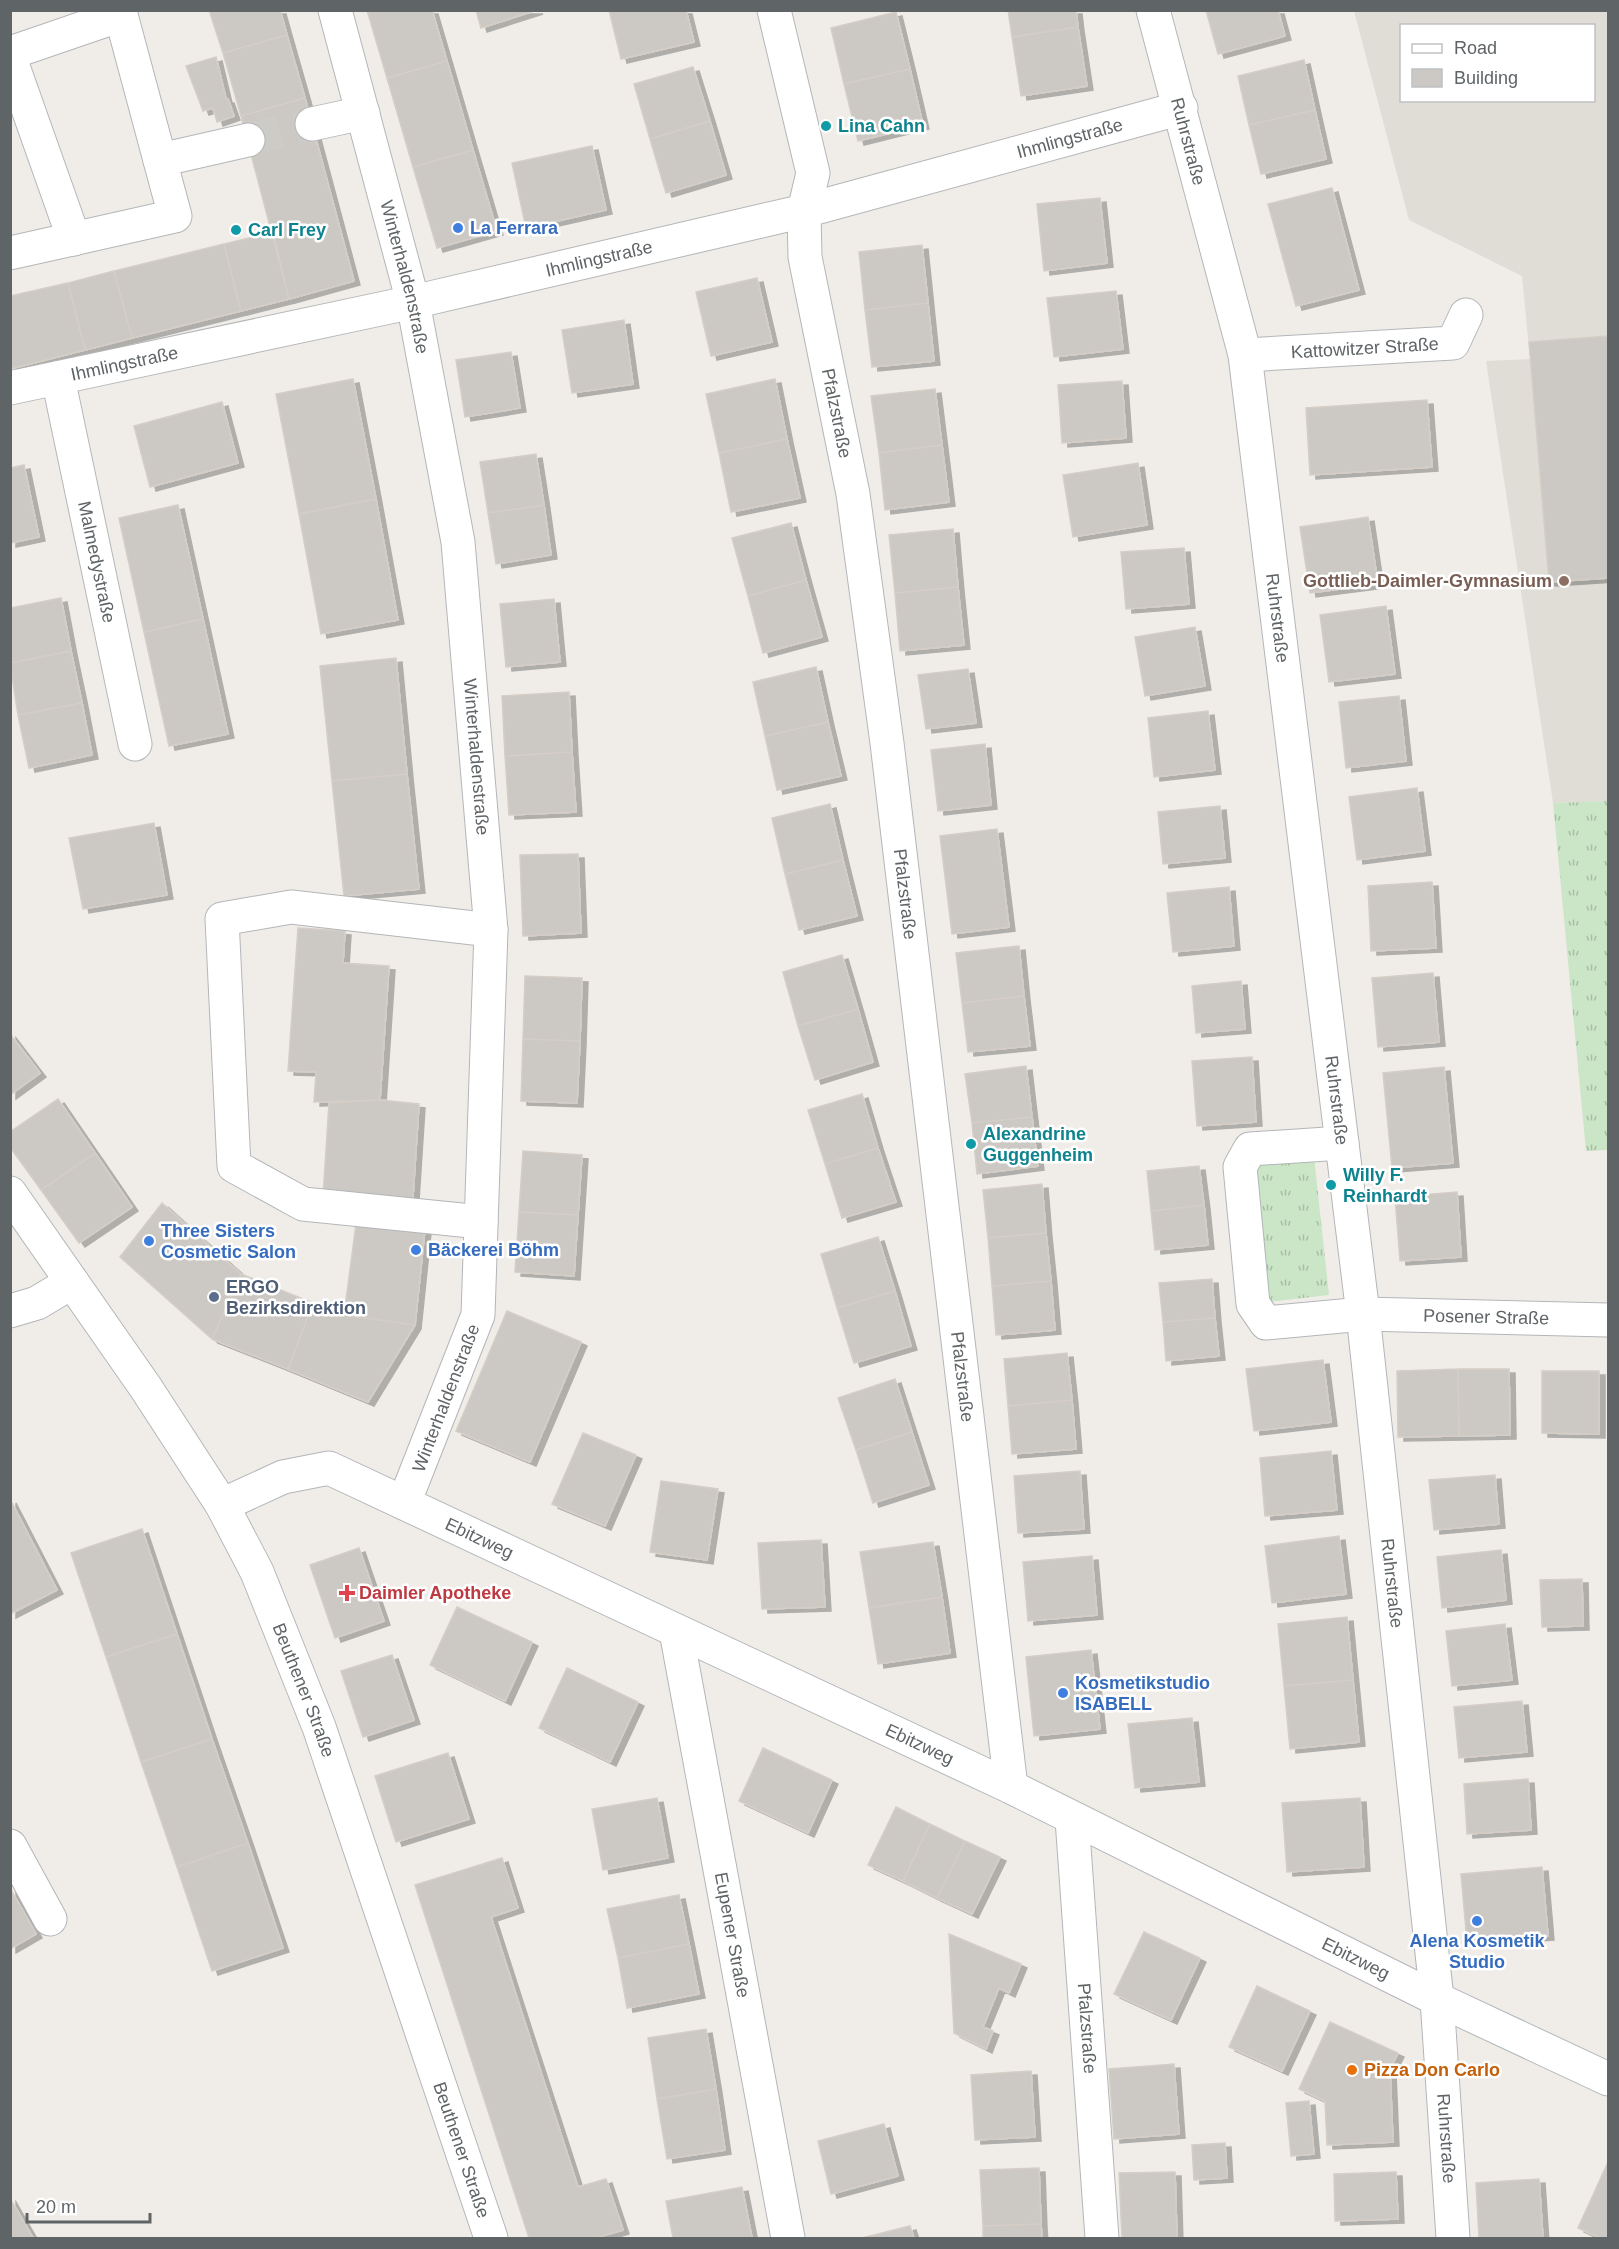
<svg xmlns="http://www.w3.org/2000/svg" width="1619" height="2249" font-family="Arial,sans-serif">
<defs>
<pattern id="grass-tufts" width="24" height="20" patternUnits="userSpaceOnUse" patternTransform="scale(1.5)"><rect width="24" height="20" fill="#cae6c6"/><path d="M3 7l-1-3M5 7V3M7 7l1-3M15 17l-1-3M17 17v-4M19 17l1-3" fill="none" stroke="#a7bea5"/></pattern>
<filter id="shadow"><feDropShadow dx="6" dy="4" stdDeviation="0" flood-color="#0004"/></filter>
</defs>
<rect width="100%" height="100%" fill="#f0ede8"/>
<path fill="#e0ddd6" fill-rule="evenodd" d="M 1354,11 L 1608,11 L 1608,801 L 1553,803 L 1486,361 L 1530,359 L 1522,276 L 1409,220 ZM 1402,26 L 1594,26 L 1594,100 L 1402,100 Z"/>
<path fill="url(#grass-tufts)" d="M 1608,801 L 1608,1150 L 1586,1151 L 1553,803 Z
M 1314,1157 L 1329,1295 L 1268,1302 L 1253,1173 L 1260,1163 Z"/>
<path fill="#ccc8c4" stroke="#d5cec6" stroke-width="1.5" filter="url(#shadow)" d="M 209,10 L 280,10 L 287,35 L 223,53 Z
M 367,10 L 432,10 L 447,61 L 387,78 Z
M 476,10 L 537,10 L 481,28 Z
M 609,10 L 686,10 L 694,42 L 621,59 Z
M 1008,10 L 1076,10 L 1078,27 L 1012,37 Z
M 1206,10 L 1278,10 L 1285,36 L 1218,54 Z
M 896,12 L 910,69 L 844,84 L 831,28 Z
M 1078,27 L 1087,86 L 1021,96 L 1012,37 Z
M 287,35 L 305,98 L 241,116 L 223,53 Z
M 216,57 L 226,99 L 228,99 L 234,116 L 217,122 L 213,108 L 203,111 L 186,66 Z
M 1304,60 L 1315,110 L 1249,125 L 1238,76 Z
M 447,61 L 473,150 L 413,167 L 387,78 Z
M 693,67 L 710,121 L 650,139 L 634,84 Z
M 910,69 L 923,125 L 858,141 L 844,84 Z
M 305,98 L 354,281 L 289,299 L 241,116 Z
M 1315,110 L 1326,159 L 1261,174 L 1249,125 Z
M 710,121 L 726,175 L 666,193 L 650,139 Z
M 592,146 L 606,210 L 526,228 L 512,163 Z
M 473,150 L 497,231 L 437,248 L 413,167 Z
M 1332,188 L 1359,290 L 1296,306 L 1268,204 Z
M 1100,198 L 1107,263 L 1044,271 L 1037,204 Z
M 273,232 L 289,299 L 241,311 L 224,244 Z
M 224,244 L 241,311 L 132,338 L 114,271 Z
M 922,245 L 928,303 L 865,310 L 859,252 Z
M 114,271 L 132,338 L 85,350 L 68,283 Z
M 757,278 L 772,342 L 711,356 L 696,292 Z
M 68,283 L 85,350 L 10,369 L 10,296 Z
M 1116,291 L 1123,349 L 1054,357 L 1047,298 Z
M 928,303 L 934,361 L 872,367 L 865,310 Z
M 624,320 L 633,384 L 572,393 L 562,330 Z
M 1608,336 L 1608,578 L 1549,582 L 1529,342 Z
M 511,352 L 520,408 L 465,417 L 456,360 Z
M 353,379 L 376,499 L 299,514 L 276,394 Z
M 775,379 L 787,439 L 719,453 L 706,394 Z
M 1122,381 L 1126,438 L 1062,443 L 1058,385 Z
M 935,389 L 942,445 L 879,453 L 871,396 Z
M 1427,400 L 1432,467 L 1310,475 L 1306,408 Z
M 222,402 L 238,463 L 150,487 L 134,426 Z
M 787,439 L 800,498 L 731,512 L 719,453 Z
M 942,445 L 949,502 L 885,510 L 879,453 Z
M 536,454 L 544,505 L 488,513 L 480,462 Z
M 1138,463 L 1147,525 L 1073,537 L 1063,475 Z
M 24,465 L 39,537 L 10,543 L 10,468 Z
M 376,499 L 398,620 L 321,634 L 299,514 Z
M 178,505 L 203,619 L 144,632 L 119,518 Z
M 544,505 L 551,555 L 496,564 L 488,513 Z
M 1368,517 L 1378,584 L 1310,593 L 1300,527 Z
M 791,523 L 806,580 L 748,596 L 732,538 Z
M 953,529 L 958,587 L 895,593 L 889,535 Z
M 1184,548 L 1189,604 L 1126,609 L 1121,552 Z
M 806,580 L 822,637 L 763,653 L 748,596 Z
M 958,587 L 964,645 L 900,651 L 895,593 Z
M 61,598 L 71,651 L 10,663 L 10,608 Z
M 554,599 L 560,662 L 506,667 L 500,604 Z
M 1386,606 L 1395,674 L 1329,682 L 1320,615 Z
M 203,619 L 228,734 L 169,746 L 144,632 Z
M 1195,627 L 1205,686 L 1145,696 L 1135,637 Z
M 71,651 L 82,703 L 18,715 L 10,663 Z
M 396,658 L 407,774 L 332,781 L 320,666 Z
M 816,667 L 828,722 L 765,736 L 753,682 Z
M 968,669 L 976,723 L 926,729 L 918,675 Z
M 569,692 L 572,752 L 505,756 L 502,696 Z
M 1399,696 L 1406,761 L 1346,768 L 1339,702 Z
M 82,703 L 92,755 L 29,768 L 18,715 Z
M 1208,711 L 1215,770 L 1154,777 L 1148,718 Z
M 828,722 L 841,776 L 777,790 L 765,736 Z
M 985,744 L 991,805 L 938,811 L 931,750 Z
M 572,752 L 576,812 L 509,815 L 505,756 Z
M 407,774 L 419,889 L 344,896 L 332,781 Z
M 1417,788 L 1425,851 L 1357,860 L 1349,797 Z
M 830,804 L 843,860 L 785,874 L 772,818 Z
M 1220,806 L 1225,858 L 1163,864 L 1158,812 Z
M 154,823 L 167,895 L 83,909 L 69,838 Z
M 997,829 L 1009,927 L 952,934 L 940,836 Z
M 578,854 L 581,933 L 523,936 L 520,855 Z
M 843,860 L 857,916 L 799,930 L 785,874 Z
M 1432,882 L 1436,948 L 1371,951 L 1368,886 Z
M 1229,887 L 1234,946 L 1173,952 L 1167,893 Z
M 298,928 L 345,931 L 343,963 L 389,966 L 380,1100 L 314,1102 L 316,1072 L 288,1071 Z
M 1019,946 L 1024,996 L 962,1003 L 956,953 Z
M 842,955 L 858,1009 L 798,1026 L 783,972 Z
M 1433,973 L 1439,1042 L 1378,1047 L 1372,978 Z
M 525,976 L 582,978 L 580,1041 L 523,1039 Z
M 1241,981 L 1245,1029 L 1196,1033 L 1192,986 Z
M 1024,996 L 1030,1046 L 968,1052 L 962,1003 Z
M 858,1009 L 873,1062 L 815,1080 L 798,1026 Z
M 10,1034 L 40,1073 L 10,1095 Z
M 523,1039 L 580,1041 L 577,1103 L 521,1101 Z
M 1252,1057 L 1256,1122 L 1197,1126 L 1192,1061 Z
M 1026,1066 L 1032,1117 L 972,1123 L 965,1074 Z
M 1444,1067 L 1453,1163 L 1392,1168 L 1383,1073 Z
M 862,1094 L 878,1148 L 825,1164 L 808,1110 Z
M 58,1099 L 95,1153 L 41,1190 L 10,1147 L 10,1132 Z
M 380,1100 L 419,1104 L 411,1227 L 323,1196 L 329,1103 Z
M 1032,1117 L 1038,1166 L 977,1174 L 972,1123 Z
M 878,1148 L 896,1202 L 842,1218 L 825,1164 Z
M 523,1151 L 582,1155 L 578,1215 L 519,1212 Z
M 95,1153 L 132,1207 L 79,1243 L 41,1190 Z
M 1199,1166 L 1204,1205 L 1151,1211 L 1147,1171 Z
M 1042,1184 L 1046,1233 L 988,1238 L 983,1190 Z
M 1457,1192 L 1461,1257 L 1400,1261 L 1395,1197 Z
M 162,1203 L 241,1274 L 212,1339 L 120,1257 Z
M 1204,1205 L 1208,1245 L 1155,1250 L 1151,1211 Z
M 519,1212 L 578,1215 L 574,1276 L 515,1272 Z
M 356,1224 L 425,1229 L 415,1325 L 344,1315 Z
M 1046,1233 L 1051,1281 L 992,1286 L 988,1238 Z
M 878,1237 L 895,1291 L 837,1308 L 821,1254 Z
M 241,1274 L 313,1303 L 288,1369 L 212,1339 Z
M 1212,1279 L 1215,1318 L 1163,1322 L 1159,1283 Z
M 1051,1281 L 1055,1330 L 996,1335 L 992,1286 Z
M 895,1291 L 911,1346 L 854,1363 L 837,1308 Z
M 313,1303 L 344,1315 L 415,1325 L 368,1402 L 288,1369 Z
M 507,1311 L 581,1342 L 530,1462 L 456,1431 Z
M 1215,1318 L 1219,1356 L 1166,1361 L 1163,1322 Z
M 1067,1353 L 1072,1400 L 1008,1406 L 1004,1359 Z
M 1323,1360 L 1331,1422 L 1254,1431 L 1246,1369 Z
M 1458,1369 L 1509,1369 L 1510,1435 L 1459,1436 Z
M 1458,1369 L 1459,1436 L 1398,1437 L 1397,1371 Z
M 1542,1371 L 1599,1371 L 1599,1434 L 1542,1433 Z
M 895,1379 L 912,1432 L 856,1450 L 838,1398 Z
M 1072,1400 L 1076,1449 L 1012,1454 L 1008,1406 Z
M 912,1432 L 929,1485 L 873,1503 L 856,1450 Z
M 583,1433 L 636,1455 L 605,1526 L 552,1504 Z
M 1331,1451 L 1337,1510 L 1265,1516 L 1260,1458 Z
M 1080,1471 L 1084,1529 L 1018,1533 L 1014,1476 Z
M 1495,1475 L 1499,1524 L 1434,1530 L 1429,1480 Z
M 661,1481 L 718,1489 L 707,1560 L 650,1552 Z
M 10,1499 L 57,1590 L 10,1614 Z
M 142,1529 L 177,1634 L 106,1657 L 71,1553 Z
M 1339,1536 L 1346,1594 L 1272,1603 L 1265,1546 Z
M 821,1540 L 825,1607 L 762,1609 L 758,1543 Z
M 933,1542 L 942,1597 L 869,1608 L 860,1552 Z
M 359,1548 L 384,1621 L 335,1638 L 310,1565 Z
M 1501,1550 L 1506,1600 L 1442,1608 L 1437,1557 Z
M 1092,1556 L 1097,1615 L 1028,1621 L 1023,1562 Z
M 1582,1579 L 1583,1626 L 1542,1627 L 1540,1580 Z
M 942,1597 L 950,1653 L 878,1664 L 869,1608 Z
M 457,1607 L 532,1642 L 505,1701 L 430,1665 Z
M 1347,1617 L 1353,1680 L 1284,1686 L 1278,1624 Z
M 1505,1624 L 1512,1680 L 1452,1686 L 1446,1631 Z
M 177,1634 L 212,1739 L 141,1762 L 106,1657 Z
M 1091,1650 L 1100,1729 L 1034,1736 L 1026,1657 Z
M 392,1655 L 414,1720 L 363,1737 L 341,1671 Z
M 567,1668 L 638,1702 L 610,1762 L 539,1728 Z
M 1353,1680 L 1359,1742 L 1290,1749 L 1284,1686 Z
M 1522,1701 L 1527,1752 L 1459,1758 L 1454,1707 Z
M 1192,1718 L 1199,1782 L 1135,1788 L 1128,1724 Z
M 212,1739 L 248,1843 L 177,1867 L 141,1762 Z
M 763,1748 L 832,1780 L 808,1833 L 739,1801 Z
M 448,1753 L 469,1819 L 396,1842 L 375,1776 Z
M 1528,1779 L 1531,1830 L 1467,1834 L 1464,1784 Z
M 657,1798 L 668,1858 L 603,1870 L 592,1809 Z
M 1360,1798 L 1364,1867 L 1287,1872 L 1282,1803 Z
M 896,1807 L 930,1824 L 903,1881 L 868,1865 Z
M 930,1824 L 965,1841 L 937,1898 L 903,1881 Z
M 965,1841 L 1000,1857 L 972,1914 L 937,1898 Z
M 248,1843 L 283,1948 L 212,1971 L 177,1867 Z
M 502,1858 L 518,1908 L 491,1917 L 578,2187 L 606,2179 L 623,2230 L 595,2238 L 529,2238 L 415,1885 Z
M 1542,1867 L 1548,1936 L 1467,1942 L 1461,1874 Z
M 10,1888 L 36,1934 L 10,1949 Z
M 679,1895 L 689,1944 L 618,1958 L 607,1909 Z
M 1144,1932 L 1200,1958 L 1171,2020 L 1114,1994 Z
M 949,1934 L 1021,1964 L 1009,1993 L 999,1988 L 983,2027 L 993,2031 L 986,2049 L 954,2033 Z
M 689,1944 L 699,1994 L 627,2008 L 618,1958 Z
M 1257,1986 L 1310,2011 L 1282,2071 L 1229,2047 Z
M 1330,2022 L 1398,2053 L 1390,2069 L 1393,2142 L 1327,2145 L 1325,2101 L 1299,2089 Z
M 706,2029 L 716,2089 L 657,2099 L 648,2038 Z
M 1174,2064 L 1179,2134 L 1114,2139 L 1109,2069 Z
M 1031,2071 L 1035,2137 L 975,2140 L 971,2075 Z
M 716,2089 L 725,2150 L 667,2159 L 657,2099 Z
M 1309,2101 L 1314,2154 L 1291,2156 L 1286,2103 Z
M 884,2124 L 898,2176 L 831,2194 L 818,2141 Z
M 1225,2143 L 1227,2178 L 1194,2180 L 1192,2145 Z
M 1608,2162 L 1608,2238 L 1600,2238 L 1578,2228 Z
M 1039,2168 L 1041,2224 L 983,2226 L 980,2170 Z
M 1175,2172 L 1177,2238 L 1122,2238 L 1119,2173 Z
M 1396,2172 L 1398,2219 L 1335,2221 L 1334,2174 Z
M 1539,2179 L 1543,2238 L 1479,2238 L 1476,2183 Z
M 742,2187 L 752,2238 L 673,2238 L 666,2201 Z
M 10,2198 L 33,2238 L 10,2238 Z
M 1041,2224 L 1042,2238 L 983,2238 L 983,2226 Z
M 910,2226 L 914,2238 L 862,2238 Z"/>
<g fill="none" stroke-linecap="round" stroke-linejoin="round">
<path stroke="#cccbc8" stroke-width="33" stroke-dasharray="33 16" stroke-linecap="butt" d="M 248,140 L 312,124"/>
<g stroke="#b3b6b9" stroke-width="35">
<g id="minor">
<path id="s1" d="M 335,10 L 413,302 L 458,542 L 491,930 L 478,1315 L 404,1503"/>
<path id="s2" d="M 774,10 L 813,173 L 804,211 L 805,257 L 853,494 L 887,743 L 1011,1787"/>
<path id="s3" d="M 1153,10 L 1245,355 L 1363,1314 L 1437,1999 L 1453,2238"/>
<path d="M 10,53 L 121,15 L 175,216 L 10,253"/>
<path d="M 10,58 L 74,239"/>
<path d="M 312,124 L 363,113"/>
<path d="M 160,160 L 248,140"/>
<path id="s4" d="M 1245,355 L 1453,343 L 1466,315"/>
<path id="s5" d="M 58,378 L 135,744"/>
<path id="s6" d="M 10,388 L 413,302 L 804,211 L 1181,108"/>
<path id="s7" d="M 1342,1143 L 1250,1149 L 1240,1167 L 1253,1304 L 1266,1323 L 1363,1314 L 1608,1320"/>
<path id="s8" d="M 10,1193 L 146,1388 L 222,1505 L 257,1572 L 319,1727 L 491,2238"/>
<path d="M 481,1222 L 303,1204 L 234,1166 L 222,919 L 291,907 L 491,930"/>
<path d="M 10,1311 L 37,1303 L 72,1282"/>
<path id="s9" d="M 222,1505 L 283,1477 L 329,1468 L 1011,1787 L 1437,1999 L 1608,2079"/>
<path id="s10" d="M 676,1631 L 788,2238"/>
<path id="s11" d="M 1072,1819 L 1102,2238"/>
<path d="M 10,1846 L 50,1919"/>
</g>
</g>
<use href="#minor" stroke="#fff" stroke-width="33"/>
</g>
<g fill="#0f9aa8" stroke="#fff" stroke-width="2">
<circle cx="826" cy="126" r="6"/>
<circle cx="236" cy="230" r="6"/>
<circle cx="971" cy="1144" r="6"/>
<circle cx="1331" cy="1185" r="6"/>
</g>
<g fill="#3f7fe0" stroke="#fff" stroke-width="2">
<circle cx="458" cy="228" r="6"/>
<circle cx="149" cy="1241" r="6"/>
<circle cx="416" cy="1250" r="6"/>
<circle cx="1063" cy="1693" r="6"/>
<circle cx="1477" cy="1921" r="6"/>
</g>
<circle fill="#8d6e63" stroke="#fff" stroke-width="2" cx="1564" cy="581" r="6"/>
<circle fill="#5c6f8a" stroke="#fff" stroke-width="2" cx="214" cy="1297" r="6"/>
<path fill="#e0444e" stroke="#fff" stroke-width="2" d="M344 1584h6v6h6v6h-6v6h-6v-6h-6v-6h6z"/>
<circle fill="#e8710a" stroke="#fff" stroke-width="2" cx="1352" cy="2070" r="6"/>
<g text-anchor="middle" dominant-baseline="central" stroke-width="5" stroke-linejoin="round" paint-order="stroke">
<g font-size="18" font-weight="bold" fill="#0d838f" stroke="#fff" text-anchor="start">
<text x="838" y="126">Lina Cahn</text>
<text x="248" y="230">Carl Frey</text>
<text x="983" y="1134">Alexandrine<tspan x="983" dy="21">Guggenheim</tspan></text>
<text x="1343" y="1175">Willy F.<tspan x="1343" dy="21">Reinhardt</tspan></text>
</g>
<g font-size="18" fill="#5f6467" stroke="#fff">
<text stroke="none"><textPath href="#s6" startOffset="1089">Ihmlingstraße</textPath></text>
<text stroke="none"><textPath href="#s3" startOffset="136">Ruhrstraße</textPath></text>
<text stroke="none"><textPath href="#s6" startOffset="603">Ihmlingstraße</textPath></text>
<text stroke="none"><textPath href="#s1" startOffset="276">Winterhaldenstraße</textPath></text>
<text stroke="none"><textPath href="#s4" startOffset="120">Kattowitzer Straße</textPath></text>
<text stroke="none"><textPath href="#s6" startOffset="117">Ihmlingstraße</textPath></text>
<text stroke="none"><textPath href="#s2" startOffset="412">Pfalzstraße</textPath></text>
<text stroke="none"><textPath href="#s5" startOffset="188">Malmedystraße</textPath></text>
<text stroke="none"><textPath href="#s3" startOffset="622">Ruhrstraße</textPath></text>
<text stroke="none"><textPath href="#s1" startOffset="762">Winterhaldenstraße</textPath></text>
<text stroke="none"><textPath href="#s2" startOffset="898">Pfalzstraße</textPath></text>
<text stroke="none"><textPath href="#s3" startOffset="1108">Ruhrstraße</textPath></text>
<text stroke="none"><textPath href="#s7" startOffset="494">Posener Straße</textPath></text>
<text stroke="none"><textPath href="#s2" startOffset="1384">Pfalzstraße</textPath></text>
<text transform="translate(446 1398) rotate(-69)">Winterhaldenstraße</text>
<text stroke="none"><textPath href="#s9" startOffset="280">Ebitzweg</textPath></text>
<text stroke="none"><textPath href="#s3" startOffset="1594">Ruhrstraße</textPath></text>
<text stroke="none"><textPath href="#s8" startOffset="580">Beuthener Straße</textPath></text>
<text stroke="none"><textPath href="#s9" startOffset="766">Ebitzweg</textPath></text>
<text stroke="none"><textPath href="#s10" startOffset="309">Eupener Straße</textPath></text>
<text stroke="none"><textPath href="#s9" startOffset="1252">Ebitzweg</textPath></text>
<text stroke="none"><textPath href="#s11" startOffset="210">Pfalzstraße</textPath></text>
<text stroke="none"><textPath href="#s3" startOffset="2152">Ruhrstraße</textPath></text>
<text stroke="none"><textPath href="#s8" startOffset="1066">Beuthener Straße</textPath></text>
</g>
<g font-size="18" font-weight="bold" fill="#366cbe" stroke="#fff" text-anchor="start">
<text x="470" y="228">La Ferrara</text>
<text x="161" y="1231">Three Sisters<tspan x="161" dy="21">Cosmetic Salon</tspan></text>
<text x="428" y="1250">Bäckerei Böhm</text>
<text x="1075" y="1683">Kosmetikstudio<tspan x="1075" dy="21">ISABELL</tspan></text>
<text x="1477" y="1941" text-anchor="middle">Alena Kosmetik<tspan x="1477" dy="21">Studio</tspan></text>
</g>
<g font-size="18" font-weight="bold" fill="#785e54" stroke="#fff" text-anchor="end">
<text x="1552" y="581">Gottlieb-Daimler-Gymnasium</text>
</g>
<g font-size="18" font-weight="bold" fill="#4e5e75" stroke="#fff" text-anchor="start">
<text x="226" y="1287">ERGO<tspan x="226" dy="21">Bezirksdirektion</tspan></text>
</g>
<g font-size="18" font-weight="bold" fill="#be3a42" stroke="#fff" text-anchor="start">
<text x="359" y="1593">Daimler Apotheke</text>
</g>
<g font-size="18" font-weight="bold" fill="#c56008" stroke="#fff" text-anchor="start">
<text x="1364" y="2070">Pizza Don Carlo</text>
</g>
</g>
<rect width="1619" height="2249" fill="none" stroke="#5f6467" stroke-width="24"/>
<rect x="1400" y="24" width="195" height="78" fill="#ffffff" stroke="#bfc1c2" stroke-width="1.5"/>
<rect x="1412" y="44" width="30" height="9" fill="#ffffff" stroke="#bfc1c2" stroke-width="1.5"/>
<text x="1454" y="54" font-size="18" fill="#5f6467">Road</text>
<rect x="1412" y="69" width="30" height="18" fill="#ccc8c4" stroke="#bfc1c2" stroke-width="1.5"/>
<text x="1454" y="84" font-size="18" fill="#5f6467">Building</text>
<path d="M27 2213v9h123v-9" fill="none" stroke="#5f6467" stroke-width="3"/>
<text x="36" y="2213" font-size="18" fill="#5f6467" stroke="#ffffff" stroke-width="4.5" paint-order="stroke">20 m</text>
</svg>
